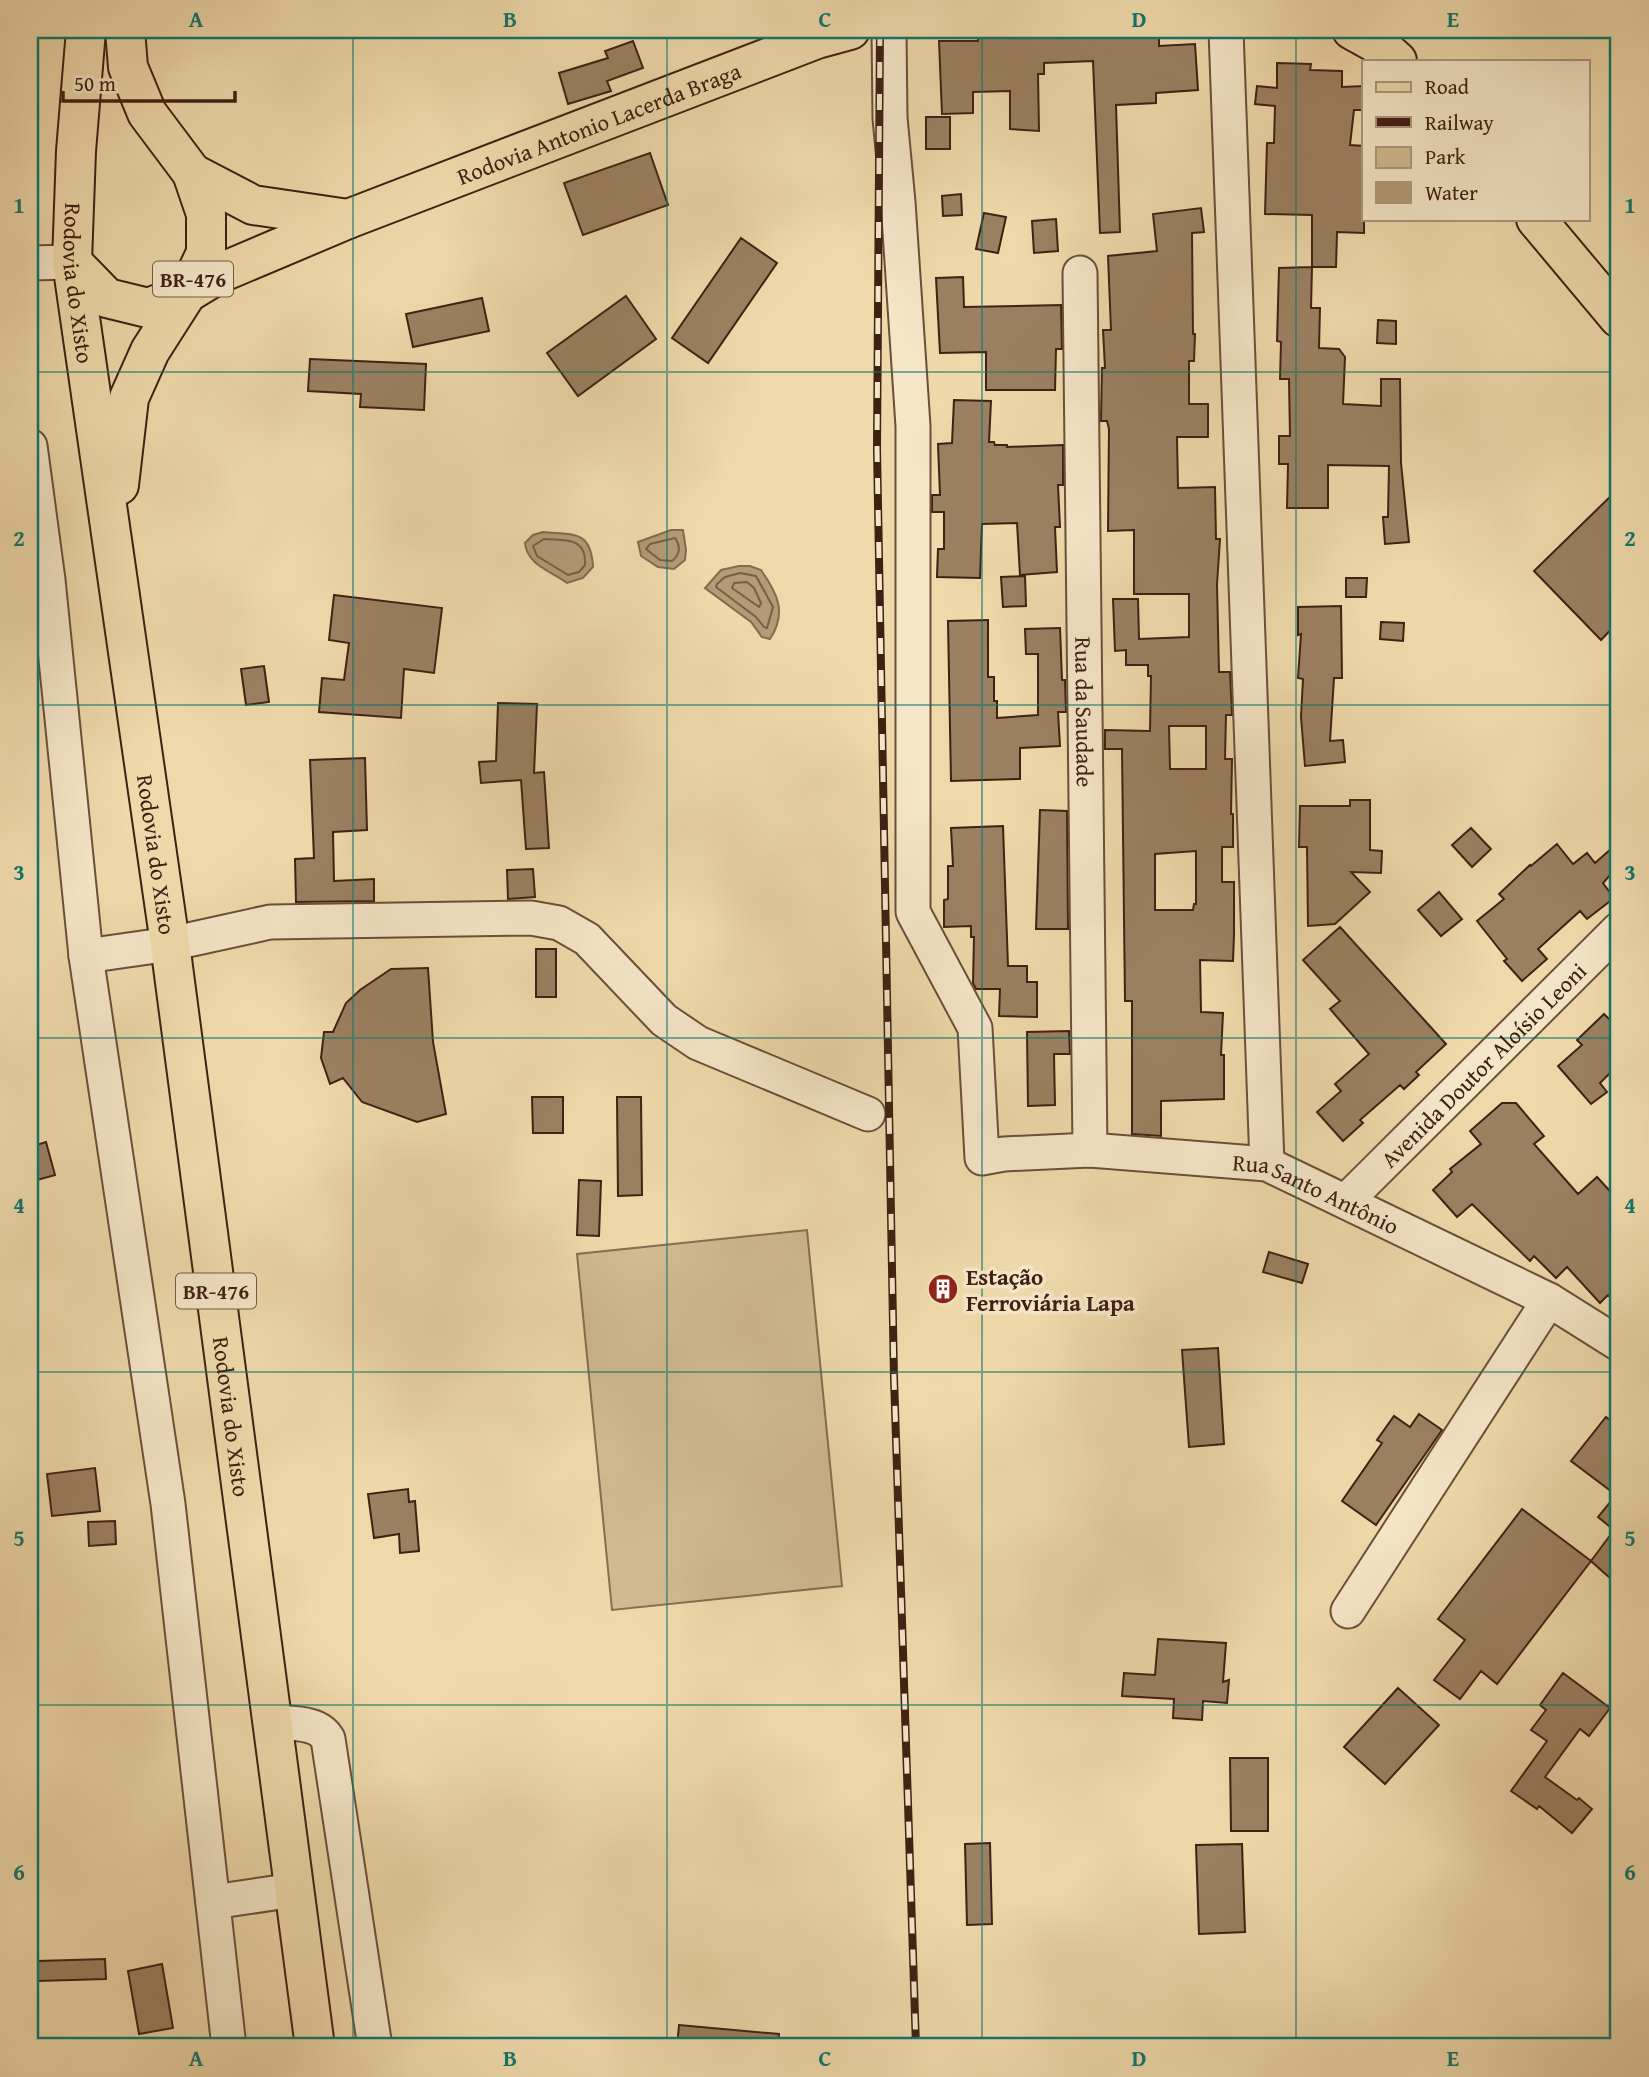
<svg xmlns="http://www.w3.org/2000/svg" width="1649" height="2077" font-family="'Gentium Book Plus',serif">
<rect width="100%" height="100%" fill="#efd9ab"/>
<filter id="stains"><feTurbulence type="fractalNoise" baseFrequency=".00286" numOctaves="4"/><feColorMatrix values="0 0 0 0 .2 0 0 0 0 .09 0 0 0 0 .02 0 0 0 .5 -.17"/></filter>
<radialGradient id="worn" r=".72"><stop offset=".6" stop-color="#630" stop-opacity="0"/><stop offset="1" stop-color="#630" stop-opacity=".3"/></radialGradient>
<path fill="#d1ba91" stroke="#886d52" stroke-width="2" d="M 807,1230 L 842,1586 L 612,1610 L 577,1254 Z"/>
<path fill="#b49a77" stroke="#86694f" stroke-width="2" d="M 671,530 L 683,530 L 686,550 L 685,560 L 674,569 L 658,567 L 641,556 L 638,542 Z
M 543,532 C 572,535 591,529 593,567 L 583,578 L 567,583 C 551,571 527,565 525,543 L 533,535 Z
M 739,566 L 750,566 L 761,570 C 778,594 787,613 770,639 L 762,637 L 751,622 L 705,588 L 721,570 Z"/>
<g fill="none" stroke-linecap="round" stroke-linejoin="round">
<path stroke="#7a5d45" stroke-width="2" d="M 675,538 C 681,546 680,555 672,561 L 660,560 L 646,549 L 650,544 Z
M 544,539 C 564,541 587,536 585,565 L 579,572 L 568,575 L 537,556 L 533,546 Z
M 740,573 L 756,576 L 773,607 L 767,628 L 764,627 L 756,617 L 716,587 L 717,584 L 725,577 Z
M 747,582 L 754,588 L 761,603 L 759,607 L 732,588 L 734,583 Z"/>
</g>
<path fill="#9b8062" stroke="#402013" stroke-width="2" fill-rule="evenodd" d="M 979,30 L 1003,30 L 1003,34 L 1075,32 L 1075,30 L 1159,30 L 1159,46 L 1195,44 L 1198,90 L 1156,93 L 1156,103 L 1116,105 L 1120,232 L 1100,233 L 1093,61 L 1044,63 L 1044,74 L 1038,74 L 1039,131 L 1010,129 L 1010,91 L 973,92 L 973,113 L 942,114 L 939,41 L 978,41 Z
M 633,41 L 643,68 L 607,81 L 611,91 L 568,104 L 559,73 L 608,58 L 605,51 Z
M 1277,63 L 1311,64 L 1310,70 L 1342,71 L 1342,87 L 1364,86 L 1364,110 L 1354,110 L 1350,145 L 1364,146 L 1364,233 L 1337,232 L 1336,267 L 1312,267 L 1312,215 L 1265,214 L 1267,143 L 1274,143 L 1275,106 L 1255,104 L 1257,86 L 1277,88 Z
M 926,117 L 950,117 L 950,149 L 926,149 Z
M 650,153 L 668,205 L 583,235 L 564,183 Z
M 961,194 L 962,215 L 943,216 L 942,196 Z
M 1201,208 L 1204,232 L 1192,233 L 1193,334 L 1195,334 L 1194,361 L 1189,361 L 1189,404 L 1208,404 L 1208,437 L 1177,437 L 1178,488 L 1215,487 L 1216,539 L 1220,539 L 1217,585 L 1219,672 L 1230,672 L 1232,715 L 1226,715 L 1225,759 L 1232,759 L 1231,814 L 1233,814 L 1233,847 L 1222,847 L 1222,882 L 1234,882 L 1234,935 L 1233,961 L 1200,960 L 1201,1012 L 1223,1013 L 1221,1055 L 1224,1055 L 1224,1099 L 1161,1101 L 1161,1136 L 1132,1134 L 1132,1001 L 1125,1001 L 1122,749 L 1105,749 L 1105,730 L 1150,731 L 1151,676 L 1148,676 L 1148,665 L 1126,665 L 1126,650 L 1115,651 L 1113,599 L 1138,599 L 1139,639 L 1189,637 L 1189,594 L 1134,594 L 1134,530 L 1108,531 L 1109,429 L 1107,421 L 1101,421 L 1102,368 L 1105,368 L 1103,330 L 1111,330 L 1108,256 L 1157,251 L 1153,214 ZM 1169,726 L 1206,726 L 1206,769 L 1170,769 ZM 1196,851 L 1196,904 L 1194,904 L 1193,910 L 1155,910 L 1155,854 Z
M 984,213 L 1006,217 L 998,253 L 976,249 Z
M 1056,219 L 1058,251 L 1034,253 L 1032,221 Z
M 741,238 L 777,263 L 708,363 L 672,338 Z
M 1312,267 L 1311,308 L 1320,308 L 1319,348 L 1339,349 L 1345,357 L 1343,404 L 1381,406 L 1381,379 L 1400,379 L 1401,463 L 1409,542 L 1385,544 L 1383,517 L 1388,517 L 1389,466 L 1328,465 L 1328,508 L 1287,508 L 1288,464 L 1279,464 L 1279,436 L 1290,436 L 1289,379 L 1280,379 L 1281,342 L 1277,341 L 1279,268 Z
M 963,277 L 964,307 L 1061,305 L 1062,349 L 1056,349 L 1055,390 L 986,390 L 986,352 L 940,353 L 936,278 Z
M 626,296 L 656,339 L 578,396 L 547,353 Z
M 482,298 L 489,331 L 413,347 L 406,314 Z
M 1378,320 L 1396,321 L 1396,344 L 1377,343 Z
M 310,359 L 426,364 L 424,410 L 360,407 L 361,394 L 308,391 Z
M 954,400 L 991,401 L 989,442 L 994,442 L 995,445 L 1007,445 L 1007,447 L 1063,445 L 1063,485 L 1058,485 L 1060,527 L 1055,527 L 1057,572 L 1020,575 L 1017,523 L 982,524 L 980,578 L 937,577 L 938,549 L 944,549 L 944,512 L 932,512 L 932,495 L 940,495 L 938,444 L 952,443 Z
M 1619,488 L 1619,621 L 1601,640 L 1534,571 Z
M 1025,576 L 1026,606 L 1003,607 L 1001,577 Z
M 1346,578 L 1367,578 L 1366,597 L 1346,597 Z
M 334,595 L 442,608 L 434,673 L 404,669 L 401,718 L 319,712 L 322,678 L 344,680 L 349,643 L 329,640 Z
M 1341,606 L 1342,678 L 1334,678 L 1330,741 L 1343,740 L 1345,762 L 1305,766 L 1301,717 L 1303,679 L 1298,678 L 1301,634 L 1298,635 L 1298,607 Z
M 988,620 L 988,677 L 994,677 L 994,701 L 997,701 L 997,718 L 1038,715 L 1038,654 L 1026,654 L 1025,629 L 1060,628 L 1062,680 L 1065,680 L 1066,712 L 1058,712 L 1060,746 L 1020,748 L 1020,779 L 951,781 L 948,621 Z
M 1381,622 L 1404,623 L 1403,641 L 1380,639 Z
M 264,666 L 269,702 L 246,705 L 241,669 Z
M 498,703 L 537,704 L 534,773 L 544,772 L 549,848 L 526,849 L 521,780 L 481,783 L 479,762 L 496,761 Z
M 365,758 L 367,830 L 333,832 L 334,881 L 374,879 L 374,901 L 296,902 L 295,859 L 314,858 L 310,760 Z
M 1350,800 L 1370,800 L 1370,850 L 1382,851 L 1381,873 L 1351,872 L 1370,892 L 1335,924 L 1308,926 L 1307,847 L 1299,847 L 1300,806 L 1350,806 Z
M 1040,810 L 1067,811 L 1068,929 L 1036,929 Z
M 1003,826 L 1008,966 L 1027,966 L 1027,982 L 1037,982 L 1037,1017 L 999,1016 L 1000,989 L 976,989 L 973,983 L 974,937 L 971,937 L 971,926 L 944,927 L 944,900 L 948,899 L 948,866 L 953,866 L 951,828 Z
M 1471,828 L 1491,849 L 1472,867 L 1452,845 Z
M 1557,844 L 1573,864 L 1587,853 L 1595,863 L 1611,849 L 1619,859 L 1619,865 L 1603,883 L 1614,898 L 1587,919 L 1580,911 L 1538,949 L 1547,959 L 1522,981 L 1504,961 L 1507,959 L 1477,921 L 1504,899 L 1499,894 L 1530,865 L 1531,866 Z
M 533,869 L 535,897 L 508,899 L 507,870 Z
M 1439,892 L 1462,919 L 1441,936 L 1418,910 Z
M 1340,927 L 1446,1044 L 1416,1072 L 1419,1075 L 1404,1089 L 1400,1085 L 1360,1120 L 1363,1123 L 1343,1141 L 1317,1112 L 1341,1091 L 1335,1084 L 1369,1054 L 1330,1009 L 1340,1001 L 1303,960 Z
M 536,949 L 556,949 L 556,997 L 536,997 Z
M 428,968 L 433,1042 L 446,1114 L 417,1122 L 362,1102 L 343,1078 L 330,1084 L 321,1058 L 324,1032 L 333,1032 L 346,1003 L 360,990 L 391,969 Z
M 1604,1014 L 1619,1029 L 1619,1064 L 1600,1083 L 1607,1092 L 1591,1104 L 1558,1066 L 1582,1045 L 1577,1040 Z
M 1069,1031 L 1070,1054 L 1054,1054 L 1055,1105 L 1028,1106 L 1027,1032 Z
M 532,1097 L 563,1097 L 563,1133 L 533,1133 Z
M 617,1097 L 641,1097 L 642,1195 L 618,1196 Z
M 1502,1103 L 1516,1103 L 1544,1136 L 1534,1144 L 1578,1194 L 1597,1177 L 1619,1201 L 1619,1306 L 1608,1295 L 1600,1303 L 1567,1267 L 1556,1278 L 1534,1256 L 1530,1261 L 1472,1204 L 1457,1217 L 1433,1190 L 1452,1172 L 1450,1169 L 1481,1144 L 1470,1131 Z
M 46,1142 L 55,1175 L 30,1182 L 30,1147 Z
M 579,1180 L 601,1181 L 599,1236 L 577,1235 Z
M 1269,1252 L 1308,1264 L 1302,1283 L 1263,1272 Z
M 1218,1348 L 1224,1444 L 1189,1447 L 1182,1350 Z
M 1419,1414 L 1442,1430 L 1376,1525 L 1342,1501 L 1382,1443 L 1377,1440 L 1394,1416 L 1410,1427 Z
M 1606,1417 L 1619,1427 L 1619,1568 L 1611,1579 L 1591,1561 L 1614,1530 L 1598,1517 L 1616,1495 L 1571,1461 Z
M 95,1468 L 100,1511 L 52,1516 L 47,1474 Z
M 408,1489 L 409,1502 L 415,1501 L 419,1551 L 400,1553 L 399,1534 L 374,1538 L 368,1494 Z
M 1522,1509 L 1591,1561 L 1497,1684 L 1481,1671 L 1460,1699 L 1434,1680 L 1465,1640 L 1438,1619 Z
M 115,1521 L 116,1544 L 89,1546 L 88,1522 Z
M 1158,1639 L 1226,1643 L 1223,1682 L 1229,1680 L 1227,1703 L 1203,1701 L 1202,1720 L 1173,1718 L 1174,1699 L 1122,1696 L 1124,1673 L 1155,1675 Z
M 1563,1673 L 1610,1708 L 1589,1736 L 1580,1729 L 1545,1777 L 1577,1800 L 1579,1798 L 1592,1809 L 1572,1833 L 1539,1806 L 1537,1809 L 1511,1791 L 1547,1741 L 1531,1730 L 1546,1710 L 1540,1705 Z
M 1398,1688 L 1439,1725 L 1385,1784 L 1344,1747 Z
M 1230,1758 L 1268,1758 L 1268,1831 L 1231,1831 Z
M 990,1843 L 992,1924 L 967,1925 L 965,1844 Z
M 1242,1844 L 1245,1932 L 1199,1934 L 1196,1845 Z
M 105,1959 L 106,1979 L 38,1981 L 38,1961 Z
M 162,1964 L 173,2028 L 139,2034 L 128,1971 Z
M 679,2025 L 779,2034 L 778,2047 L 677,2047 Z"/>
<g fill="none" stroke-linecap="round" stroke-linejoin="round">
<g stroke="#6c4e39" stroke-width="37">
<g id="minor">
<path id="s1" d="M 889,30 L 890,118 L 898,202 L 913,426 L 913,912 L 975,1028 L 982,1158 L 1004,1154 L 1090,1150 L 1267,1164 L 1549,1300 L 1619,1344"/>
<path d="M 1226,30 L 1267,1164"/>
<path d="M 30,263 L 72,262"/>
<path id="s2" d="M 1080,273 L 1090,1150"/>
<path d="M 30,446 L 48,580 L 86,956 L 168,1504 L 229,2047"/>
<path d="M 86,956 L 170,944 L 270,922 L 531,918 L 559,923 L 587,939 L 664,1020 L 698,1043 L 868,1114"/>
<path id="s3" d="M 1347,1200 L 1619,929"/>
<path d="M 1348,1611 L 1549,1300"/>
<path d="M 272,1722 C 291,1724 318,1721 328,1739 L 375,2047"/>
<path d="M 213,1902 L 294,1890"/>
</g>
</g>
<g stroke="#402013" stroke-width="42">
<g id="major">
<path d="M 1352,30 L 1379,45 L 1397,61"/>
<path d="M 192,173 L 253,205 L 348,219"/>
<path d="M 1536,219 L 1619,318"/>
<path id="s4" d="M 187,293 L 220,273 L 348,219 L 817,39 L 850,30"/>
</g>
</g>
<g stroke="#402013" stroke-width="42">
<g id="highway">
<path id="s5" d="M 86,30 L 76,151 L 72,262 L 170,944 L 315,2047"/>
<path d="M 72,262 L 107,298 L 148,308 L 187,293"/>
<path d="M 119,485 L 129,398 L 150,351 L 187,293 L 206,253 L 206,214 L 192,173 L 147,113 L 128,67 L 125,30"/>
</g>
</g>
<use href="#minor" stroke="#f5e6c8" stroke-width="33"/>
<use href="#major" stroke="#efd9ab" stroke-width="38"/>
<use href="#highway" stroke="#efd9ab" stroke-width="38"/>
<g stroke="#402013" stroke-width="8">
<path id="rail" d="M 880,30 L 877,449 L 894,1378 L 916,2047"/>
</g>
<use href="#rail" stroke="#f5e6c8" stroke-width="5" stroke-dasharray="16" stroke-linecap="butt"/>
</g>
<path fill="none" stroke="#0f766e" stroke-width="2" stroke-opacity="0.55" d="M 353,30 L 353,2047M 667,30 L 667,2047M 982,30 L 982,2047M 1296,30 L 1296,2047M 30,372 L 1619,372M 30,705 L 1619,705M 30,1038 L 1619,1038M 30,1372 L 1619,1372M 30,1705 L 1619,1705"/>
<defs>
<g id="building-disc" transform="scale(1.575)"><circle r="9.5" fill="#8f2418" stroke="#f5e6c8"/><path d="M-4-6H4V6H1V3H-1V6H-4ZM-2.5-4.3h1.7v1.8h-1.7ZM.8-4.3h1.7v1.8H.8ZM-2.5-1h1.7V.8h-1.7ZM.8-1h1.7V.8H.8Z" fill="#fff"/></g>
</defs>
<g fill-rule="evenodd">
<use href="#building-disc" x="943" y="1289"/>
</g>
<g text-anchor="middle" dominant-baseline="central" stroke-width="7" stroke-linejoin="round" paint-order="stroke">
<g fill="#f5e6c8" stroke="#765b49" stroke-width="2">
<rect x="153" y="261.5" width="80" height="35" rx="5"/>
<rect x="176" y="1273.5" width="80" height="35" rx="5"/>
</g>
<g font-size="21" font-weight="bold" fill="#402013">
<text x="193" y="279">BR-476</text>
<text x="216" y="1291">BR-476</text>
</g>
<g font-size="23" fill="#402013" stroke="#f5e6c8">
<text stroke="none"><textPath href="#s4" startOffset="446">Rodovia Antonio Lacerda Braga</textPath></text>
<text stroke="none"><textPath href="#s5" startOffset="254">Rodovia do Xisto</textPath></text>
<text stroke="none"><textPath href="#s2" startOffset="439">Rua da Saudade</textPath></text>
<text stroke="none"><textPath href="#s5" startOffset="831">Rodovia do Xisto</textPath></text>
<text stroke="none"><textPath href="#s3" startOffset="192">Avenida Doutor Aloísio Leoni</textPath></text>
<text stroke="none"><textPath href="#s1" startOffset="1486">Rua Santo Antônio</textPath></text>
<text stroke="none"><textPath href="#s5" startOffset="1398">Rodovia do Xisto</textPath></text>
</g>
<g font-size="23" font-weight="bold" fill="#402013" stroke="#f5e6c8" text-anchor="start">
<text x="966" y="1276">Estação<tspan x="966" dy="26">Ferroviária Lapa</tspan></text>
</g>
</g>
<rect width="1649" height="2077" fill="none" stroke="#efd9ab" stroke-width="77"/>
<rect x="1362" y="60" width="228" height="161" fill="#f5e6c8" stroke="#ad9780" stroke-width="2"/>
<rect x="1376" y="82" width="35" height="10" fill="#efd9ab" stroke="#ad9780" stroke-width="2"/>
<text x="1425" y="94" font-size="21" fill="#402013">Road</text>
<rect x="1376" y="117" width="35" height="10" fill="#402013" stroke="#ad9780" stroke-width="2"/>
<text x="1425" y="130" font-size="21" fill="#402013">Railway</text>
<rect x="1376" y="147" width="35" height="21" fill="#d1ba91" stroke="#ad9780" stroke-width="2"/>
<text x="1425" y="164" font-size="21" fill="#402013">Park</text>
<rect x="1376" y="182" width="35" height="21" fill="#b49a77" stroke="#ad9780" stroke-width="2"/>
<text x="1425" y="200" font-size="21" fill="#402013">Water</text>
<path d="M63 91v10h172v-10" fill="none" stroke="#402013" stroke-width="3.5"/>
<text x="74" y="91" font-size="21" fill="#402013" stroke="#f5e6c8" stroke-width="5" paint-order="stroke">50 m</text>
<rect x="38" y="38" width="1572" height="2000" fill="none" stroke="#0f766e" stroke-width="2.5"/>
<g font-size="23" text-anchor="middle" font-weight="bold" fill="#0f766e">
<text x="196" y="27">A</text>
<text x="510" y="27">B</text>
<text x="825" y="27">C</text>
<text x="1139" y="27">D</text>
<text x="1453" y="27">E</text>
<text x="19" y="213">1</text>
<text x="1630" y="213">1</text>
<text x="19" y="546">2</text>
<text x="1630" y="546">2</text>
<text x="19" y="880">3</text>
<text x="1630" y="880">3</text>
<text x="19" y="1213">4</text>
<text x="1630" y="1213">4</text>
<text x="19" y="1546">5</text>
<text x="1630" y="1546">5</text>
<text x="19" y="1880">6</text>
<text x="1630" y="1880">6</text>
<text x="196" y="2066">A</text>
<text x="510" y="2066">B</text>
<text x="825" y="2066">C</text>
<text x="1139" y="2066">D</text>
<text x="1453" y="2066">E</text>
</g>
<rect width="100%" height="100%" filter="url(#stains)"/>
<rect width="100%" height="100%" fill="url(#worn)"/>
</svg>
